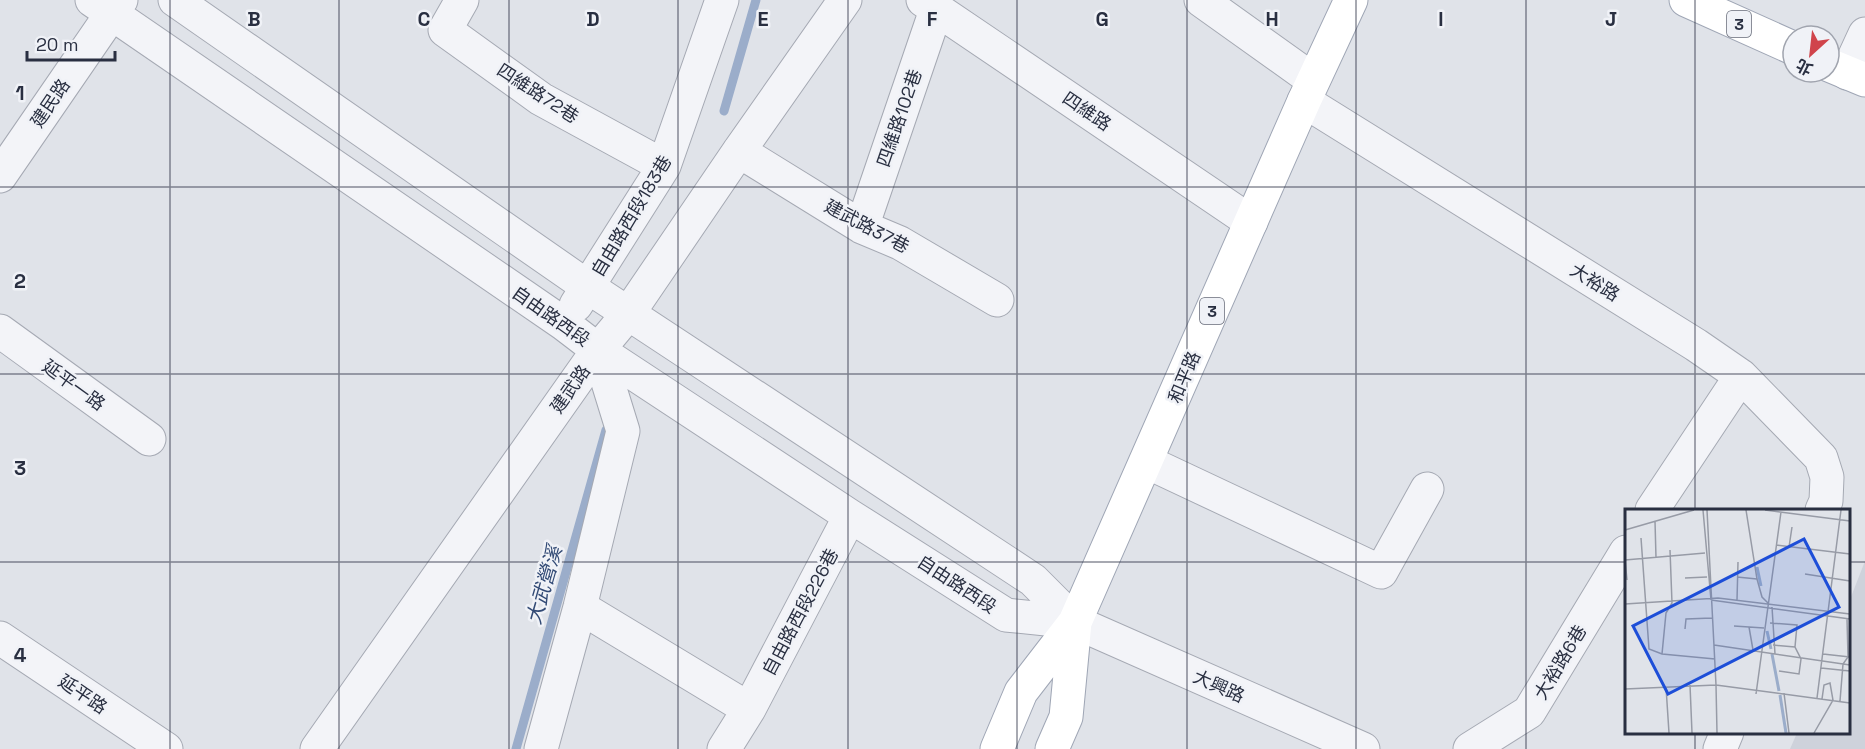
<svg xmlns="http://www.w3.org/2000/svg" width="1865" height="749" font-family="'Space Grotesk','Noto Sans TC',sans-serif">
<rect width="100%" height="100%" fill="#e0e3e9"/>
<path fill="#ced2db" d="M 1865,561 L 1865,749 L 1790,749 L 1797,733 L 1848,732 L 1849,602 Z"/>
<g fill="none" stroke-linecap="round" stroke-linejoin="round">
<path stroke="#9badca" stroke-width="9" d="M 724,111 L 756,0
M 516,749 L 606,430"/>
<g stroke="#a5a9b3" stroke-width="35">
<path id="minor" d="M 92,0 L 564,324 L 598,350 L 850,516 L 1006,615 L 1075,622 L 1363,749
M 175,0 L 588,287 L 1033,580 L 1075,622
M 462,0 L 445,30 L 541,99 L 664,166
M 923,0 L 1251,222
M 1201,0 L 1313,80
M 1847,73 L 1865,34
M 1304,101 L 1696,345 L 1741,376 L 1821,458 L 1827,477 L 1826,501 L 1822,510
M 739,151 L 862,227 L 900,243 L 997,300
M 0,176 L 121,0
M 862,227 L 936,10
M 576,305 L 664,166 L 722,0
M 0,331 L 149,439
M 1147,462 L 1381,572 L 1427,489
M 1652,510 L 1741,376
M 580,607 L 749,709
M 0,638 L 166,749
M 317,749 L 598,350 L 628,314 L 739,151 L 845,0
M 541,749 L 580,607 L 623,431 L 598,350
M 724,749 L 749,709 L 850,516
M 1470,749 L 1529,712 L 1626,552
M 1720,749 L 1727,732"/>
</g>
<g stroke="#9fa6b5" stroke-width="35">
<path id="major" d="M 1686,0 L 1793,48
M 1829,65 L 1865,80
M 997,749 L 1021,692 L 1075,622 L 1304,101 L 1351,0
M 1052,749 L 1066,717 L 1075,622"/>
</g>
<use href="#minor" stroke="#f3f4f8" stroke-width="33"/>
<use href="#major" stroke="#fff" stroke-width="33"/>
</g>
<path fill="none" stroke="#292f41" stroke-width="1.5" stroke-opacity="0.55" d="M 170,0 L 170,749M 339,0 L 339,749M 509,0 L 509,749M 678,0 L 678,749M 848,0 L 848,749M 1017,0 L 1017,749M 1187,0 L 1187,749M 1356,0 L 1356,749M 1526,0 L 1526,749M 1695,0 L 1695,510M 0,187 L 1865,187M 0,374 L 1865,374M 0,562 L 1626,562M 1848,562 L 1865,562M 1695,732 L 1695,749"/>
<g text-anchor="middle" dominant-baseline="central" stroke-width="5" stroke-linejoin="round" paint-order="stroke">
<g fill="#f0f2f7" stroke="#656a78" stroke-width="1.5">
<rect x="1727" y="11" width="24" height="26" rx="4.5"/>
<rect x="1200" y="298" width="24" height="26" rx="4.5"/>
</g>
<g font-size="16" font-weight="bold" fill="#292f41">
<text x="1739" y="24">3</text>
<text x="1212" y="311">3</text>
</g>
<g font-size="18" fill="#292f41" stroke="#f0f2f7">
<text transform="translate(538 93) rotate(33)">四維路72巷</text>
<text transform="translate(50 103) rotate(-56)">建民路</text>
<text transform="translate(1087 111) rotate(34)">四維路</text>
<text transform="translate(899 118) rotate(-71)">四維路102巷</text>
<text transform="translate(631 216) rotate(-59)">自由路西段183巷</text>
<text transform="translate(867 226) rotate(28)">建武路37巷</text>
<text transform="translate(1595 282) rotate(32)">大裕路</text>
<text transform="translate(551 316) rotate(35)">自由路西段</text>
<text transform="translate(1184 377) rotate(-67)">和平路</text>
<text transform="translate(74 385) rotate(36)">延平一路</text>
<text transform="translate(570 389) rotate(-55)">建武路</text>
<text transform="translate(957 584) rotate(33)">自由路西段</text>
<text transform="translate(800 612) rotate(-62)">自由路西段226巷</text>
<text transform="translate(1560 662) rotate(-59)">大裕路6巷</text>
<text transform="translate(1219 686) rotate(24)">大興路</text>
<text transform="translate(83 694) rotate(34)">延平路</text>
</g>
<g font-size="20" font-style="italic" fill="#324a75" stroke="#f0f2f7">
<text transform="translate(544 585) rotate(-74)">大武營溪</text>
</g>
</g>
<g transform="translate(1625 509)">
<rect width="225" height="225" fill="#e0e3e9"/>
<path fill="none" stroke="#9badca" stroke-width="3" d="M 132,58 L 136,77M 142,122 L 146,140M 147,145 L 154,182M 155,186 L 161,224"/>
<path fill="none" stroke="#979ba6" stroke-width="1.5" d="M 78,1 L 86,91M 82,1 L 91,176M 121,1 L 132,70 L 137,88 L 143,94M 140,1 L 225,12M 30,12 L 31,49M 0,21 L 69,1M 16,29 L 24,140 L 37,145 L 90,150M 151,36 L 225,45M 164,38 L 167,18M 0,51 L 80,44M 0,51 L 2,71M 180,65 L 225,72M 112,68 L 132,70M 60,69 L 82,68M 86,91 L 225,110M 112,91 L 113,53M 0,95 L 93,89 L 225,105M 147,98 L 150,145M 145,114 L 172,116 L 170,138 L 176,150 L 174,165 L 154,162M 109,117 L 139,119M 124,118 L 128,141M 60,120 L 61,110 L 87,109M 89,136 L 225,156M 148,136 L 170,138M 37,145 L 41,104 L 47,94 L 45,41M 198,145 L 225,148M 196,159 L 225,162M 65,176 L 67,224M 91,176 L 92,224M 41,178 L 44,224M 0,180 L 91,176 L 225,194M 159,184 L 164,224M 131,185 L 156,3M 192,189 L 216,1M 215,192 L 218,155 L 223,148 L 222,110M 189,224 L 208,191 L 205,174 L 199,176 L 197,190"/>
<path fill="#1d4ed8" fill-opacity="0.15" stroke="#1d4ed8" stroke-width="3" d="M 179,30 L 214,98 L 43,185 L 8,117 Z"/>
<rect width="225" height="225" fill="none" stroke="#292f41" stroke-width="3"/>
</g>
<g font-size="20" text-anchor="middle" font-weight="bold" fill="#292f41" stroke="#f0f2f7" stroke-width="5" stroke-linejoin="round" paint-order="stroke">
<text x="254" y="26">B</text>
<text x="424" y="26">C</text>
<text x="593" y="26">D</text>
<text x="763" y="26">E</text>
<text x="932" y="26">F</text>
<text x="1102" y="26">G</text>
<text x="1272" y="26">H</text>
<text x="1441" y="26">I</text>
<text x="1611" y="26">J</text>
<text x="20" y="100">1</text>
<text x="20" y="288">2</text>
<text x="20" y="475">3</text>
<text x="20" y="662">4</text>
</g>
<g transform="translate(1811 54) rotate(207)"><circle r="28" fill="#f0f2f7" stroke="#a0a4ae" stroke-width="1.5"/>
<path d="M0-4.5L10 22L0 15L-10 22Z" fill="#d0444b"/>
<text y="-9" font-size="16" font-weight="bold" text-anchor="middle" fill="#292f41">北</text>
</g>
<path d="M27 51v9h88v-9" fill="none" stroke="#292f41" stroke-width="3"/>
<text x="36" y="51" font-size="18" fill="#292f41" stroke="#f0f2f7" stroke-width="4.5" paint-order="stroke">20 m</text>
</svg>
